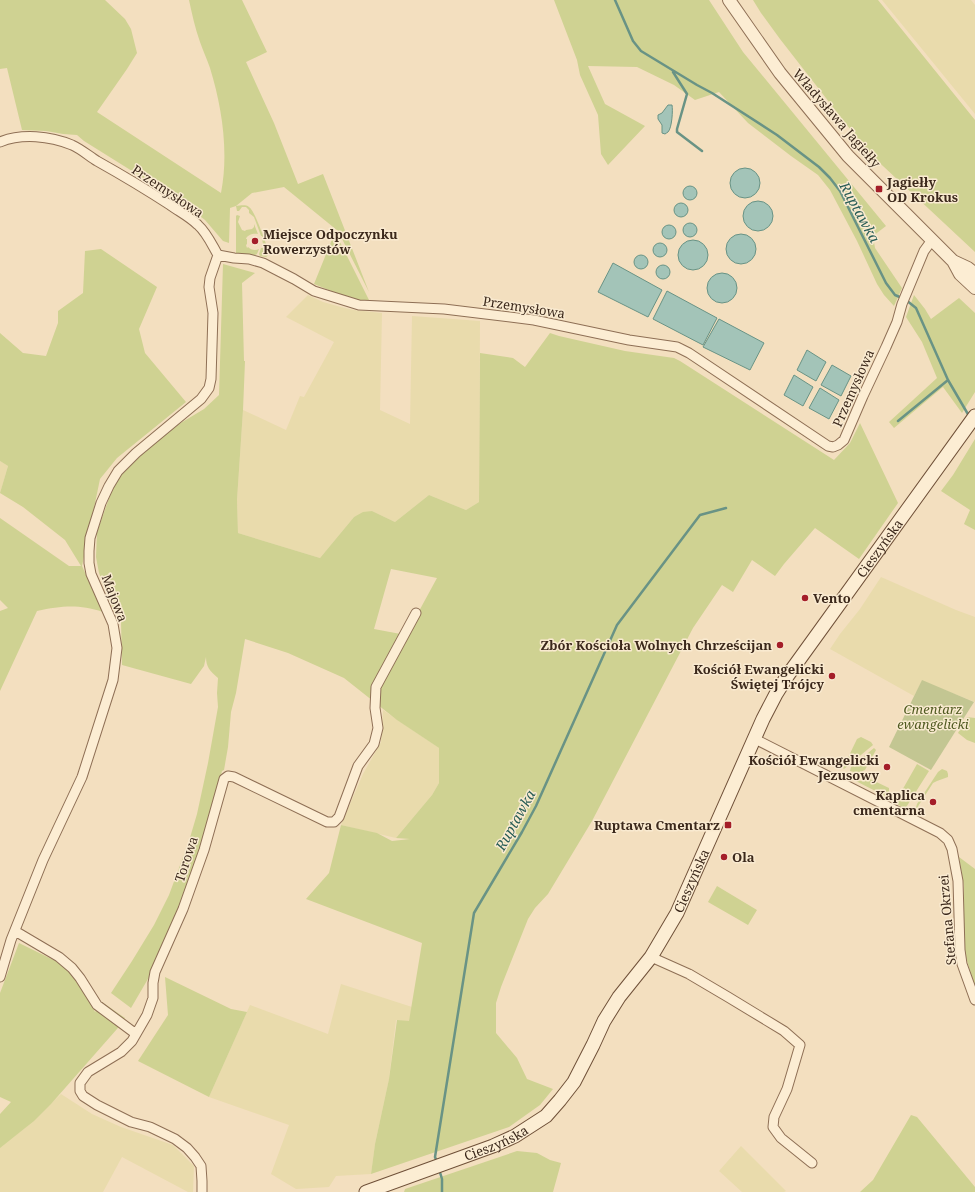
<svg xmlns="http://www.w3.org/2000/svg" width="975" height="1192" font-family="'Noto Serif',serif">
<rect width="100%" height="100%" fill="#f3dfbf"/>
<path fill="#e9dbac" d="M 882,0 L 971,0 L 975,5 L 975,114 Z
M 308,295 L 323,302 L 341,307 L 354,310 L 382,313 L 380,410 L 410,424 L 412,316 L 480,321 L 479,502 L 466,510 L 429,495 L 395,522 L 372,511 L 354,517 L 320,558 L 238,533 L 237,500 L 243,410 L 286,430 L 300,396 L 304,397 L 334,342 L 286,317 Z
M 0,461 L 8,466 L 0,493 Z
M 881,577 L 956,610 L 975,617 L 975,702 L 922,681 L 914,696 L 830,649 L 840,634 L 860,609 Z
M 383,710 L 439,748 L 439,783 L 432,795 L 396,838 L 341,825 L 363,774 L 381,742 Z
M 341,984 L 412,1007 L 409,1022 L 396,1020 L 389,1079 L 375,1144 L 371,1174 L 336,1176 L 329,1187 L 296,1189 L 271,1174 L 289,1125 L 209,1097 L 250,1005 L 328,1034 Z
M 61,1094 L 92,1114 L 121,1127 L 173,1145 L 194,1166 L 193,1192 L 188,1192 L 122,1157 L 103,1192 L 0,1192 L 0,1147 L 25,1128 Z
M 741,1146 L 786,1191 L 784,1192 L 742,1192 L 719,1171 Z"/>
<path fill="#cfd292" fill-rule="evenodd" d="M 0,0 L 105,0 L 125,19 L 131,29 L 137,53 L 127,69 L 97,112 L 221,193 C 229,152 222,107 210,68 C 207,59 203,51 200,42 C 195,28 192,14 189,0 L 242,0 L 267,52 L 246,62 L 274,123 L 298,184 L 323,174 L 369,292 L 338,231 L 284,187 L 252,193 L 236,206 C 240,206 245,204 249,207 C 256,212 266,245 270,254 L 266,257 L 260,256 L 259,254 L 261,248 L 263,248 L 264,245 L 263,244 L 262,239 L 264,239 L 262,236 L 261,236 L 254,217 L 249,213 L 249,210 L 246,207 L 242,207 L 239,211 L 237,211 L 236,206 L 230,208 L 229,243 L 223,241 L 205,220 L 180,201 L 84,141 L 77,135 L 63,134 L 46,131 L 22,130 L 7,68 L 0,69 Z
M 554,0 L 709,0 L 743,52 L 886,226 L 873,236 L 875,248 L 902,288 L 894,306 L 884,295 L 877,284 L 857,241 L 830,190 L 818,175 L 791,156 L 748,123 L 719,92 L 695,100 L 674,85 L 637,67 L 588,66 L 605,104 L 645,126 L 608,165 L 601,154 L 598,115 L 580,75 L 577,60 Z
M 753,0 L 878,0 L 975,120 L 975,252 L 868,152 L 780,39 L 761,13 Z
M 237,215 L 240,216 L 238,222 L 242,230 L 245,231 L 246,230 L 252,229 L 254,227 L 254,224 L 258,234 C 253,233 247,235 246,239 L 247,239 L 247,244 L 246,245 L 247,248 L 248,247 C 251,250 255,251 259,249 L 257,254 L 255,255 L 236,253 L 236,216 Z
M 335,232 L 370,302 L 346,297 L 314,284 Z
M 101,249 L 157,287 L 139,329 L 145,353 L 186,402 L 117,458 L 100,479 L 82,566 L 103,612 C 78,604 62,606 37,611 L 0,691 L 0,611 L 8,608 L 0,600 L 0,518 L 69,566 L 81,566 L 65,540 L 23,507 L 0,493 L 8,466 L 0,461 L 0,333 L 23,353 L 46,356 L 58,323 L 58,311 L 83,293 L 85,251 Z
M 223,264 L 255,273 L 242,283 L 244,361 L 245,361 L 243,410 L 237,500 L 238,533 L 320,558 L 354,517 L 363,512 L 372,511 L 395,522 L 429,495 L 466,510 L 479,502 L 480,353 L 513,358 L 525,367 L 550,333 L 559,336 L 625,351 L 674,358 L 680,361 L 834,460 L 850,443 L 860,423 L 898,503 L 859,559 L 815,528 L 784,564 L 775,576 L 752,560 L 733,592 L 722,585 L 693,628 L 592,821 L 548,894 L 535,908 L 528,919 L 501,987 L 496,1003 L 496,1033 L 517,1058 L 527,1079 L 553,1089 L 540,1105 L 509,1127 L 371,1174 L 375,1144 L 389,1079 L 397,1020 L 409,1021 L 422,943 L 306,899 L 329,873 L 341,825 L 377,833 L 392,841 L 410,839 L 396,838 L 432,795 L 439,783 L 439,748 L 397,720 L 344,678 L 288,653 L 245,639 L 236,693 L 231,712 L 228,747 L 224,770 L 222,771 L 211,817 L 195,869 L 152,972 L 131,1008 L 111,993 L 132,961 L 154,925 L 169,895 L 189,841 L 197,814 L 208,763 L 218,707 L 217,693 L 218,678 C 210,671 206,667 206,657 L 204,666 L 191,684 L 122,665 L 121,621 L 113,608 L 99,573 L 96,557 L 97,532 L 117,476 L 159,436 L 204,409 L 219,395 ZM 391,569 L 437,578 L 406,635 L 374,629 Z
M 914,295 L 925,309 L 931,319 L 959,298 L 975,313 L 975,392 L 962,413 L 943,387 L 894,428 L 889,422 L 937,378 L 922,342 L 906,317 Z
M 975,439 L 975,530 L 964,524 L 970,510 L 941,491 L 953,475 Z
M 967,717 L 975,718 L 975,743 L 967,740 L 958,733 Z
M 861,737 L 871,742 L 873,745 L 844,769 L 843,768 L 857,739 Z
M 874,748 L 876,750 L 865,770 L 858,773 L 850,771 L 851,767 Z
M 917,764 L 929,771 L 905,809 L 897,804 L 896,801 Z
M 942,769 L 947,771 L 948,774 L 948,777 L 937,781 L 933,783 L 915,811 L 917,804 L 938,772 Z
M 853,778 L 861,781 L 868,778 L 889,788 L 889,793 L 887,797 L 852,779 Z
M 959,857 L 975,869 L 975,987 L 964,951 L 964,886 Z
M 717,886 L 757,910 L 748,925 L 708,902 Z
M 19,943 L 76,971 L 95,1012 L 102,1002 L 125,1018 L 117,1029 L 51,1104 L 34,1121 L 0,1148 L 0,1114 L 11,1102 L 0,1097 L 0,993 Z
M 165,977 L 231,1009 L 247,1012 L 209,1097 L 138,1061 L 168,1015 Z
M 911,1115 L 917,1117 L 975,1187 L 975,1192 L 860,1192 L 873,1180 Z
M 517,1151 L 537,1153 L 550,1160 L 561,1163 L 553,1192 L 404,1192 L 405,1189 Z"/>
<path fill="#c3c692" d="M 922,680 L 974,702 L 931,770 L 889,747 Z"/>
<path fill="#a3c4b8" stroke="#699385" d="M 668,105 L 672,105 C 673,110 672,128 668,132 C 667,133 666,133 665,134 L 662,133 L 662,125 L 658,119 L 658,115 L 662,113 Z
M730 183a15 15 0 1 1 30 0a15 15 0 1 1-30 0Z
M683 193a7 7 0 1 1 14 0a7 7 0 1 1-14 0Z
M743 216a15 15 0 1 1 30 0a15 15 0 1 1-30 0Z
M674 210a7 7 0 1 1 14 0a7 7 0 1 1-14 0Z
M683 230a7 7 0 1 1 14 0a7 7 0 1 1-14 0Z
M662 232a7 7 0 1 1 14 0a7 7 0 1 1-14 0Z
M726 249a15 15 0 1 1 30 0a15 15 0 1 1-30 0Z
M678 255a15 15 0 1 1 30 0a15 15 0 1 1-30 0Z
M653 250a7 7 0 1 1 14 0a7 7 0 1 1-14 0Z
M634 262a7 7 0 1 1 14 0a7 7 0 1 1-14 0Z
M 613,263 L 662,290 L 648,317 L 598,292 Z
M656 272a7 7 0 1 1 14 0a7 7 0 1 1-14 0Z
M707 288a15 15 0 1 1 30 0a15 15 0 1 1-30 0Z
M 667,291 L 717,318 L 703,345 L 653,319 Z
M 719,319 L 764,343 L 750,370 L 703,347 Z
M 807,350 L 826,362 L 816,381 L 797,370 Z
M 832,365 L 851,376 L 841,396 L 821,385 Z
M 794,375 L 813,387 L 803,406 L 784,395 Z
M 820,388 L 839,400 L 829,419 L 809,408 Z"/>
<g fill="none" stroke-linecap="round" stroke-linejoin="round">
<path stroke="#699385" stroke-width="2.5" d="M 615,0 L 633,41 L 641,51 L 697,85 L 712,93 L 777,135 L 819,167 L 830,178 L 840,191 L 886,283 L 895,295 L 902,298
M 673,72 L 687,94 L 677,129 L 677,132 L 702,151
M 906,300 L 916,308 L 948,380 L 969,416
M 898,421 L 948,380
M 437,1162 L 435,1157 L 474,913 L 522,832 L 536,806 L 617,625 L 700,515 L 726,508
M 439,1169 L 442,1179 L 442,1192"/>
<g stroke="#8e6f55" stroke-width="11">
<path id="minor" d="M 0,142 C 22,133 50,136 72,145 C 81,149 89,156 97,161 C 122,175 147,190 170,205 C 180,212 190,217 198,225 C 207,233 212,245 218,255 L 234,258 L 249,259 L 263,263 L 294,279 L 314,291 L 359,305 L 444,309 L 534,320 L 629,340 L 677,347 L 689,353 L 828,446 L 833,447 L 838,445 L 844,440 L 863,396 L 886,347 L 897,322 L 902,304 L 924,251 L 932,240
M 755,739 L 940,833 L 948,840 L 952,849 L 958,881 L 960,950 L 962,964 L 975,1000
M 15,931 L 59,957 L 72,968 L 80,978 L 97,1005 L 136,1034
M 651,957 L 689,974 L 728,997 L 784,1031 L 800,1045 L 787,1089 L 774,1117 L 773,1127 L 781,1138 L 812,1163
M 0,977 L 11,940 L 43,860 L 82,777 L 113,680 L 117,648 L 113,624 L 91,574 L 89,563 L 89,551 L 90,538 L 101,503 L 109,486 L 118,471 L 136,453 L 201,399 L 209,388 L 211,379 L 213,313 L 209,287 L 210,278 L 218,255
M 202,1192 L 202,1181 L 201,1166 L 195,1157 L 187,1148 L 175,1139 L 150,1127 L 131,1122 L 97,1105 L 83,1096 L 80,1091 L 80,1083 L 88,1072 L 121,1052 L 132,1041 L 147,1015 L 153,998 L 153,983 L 155,972 L 183,909 L 204,850 L 224,779 L 228,776 L 234,777 L 327,822 L 334,822 L 339,817 L 358,766 L 374,744 L 378,728 L 375,708 L 376,687 L 416,613"/>
</g>
<g stroke="#8e6f55" stroke-width="14">
<path id="tertiary" d="M 729,0 L 780,73 L 848,156 L 953,261 L 960,274 L 975,288
M 953,261 L 968,268 L 975,274"/>
</g>
<g stroke="#6f5038" stroke-width="15">
<g id="secondary">
<path id="s1" d="M 366,1192 L 493,1146 L 515,1136 L 546,1116 L 560,1100 L 574,1082 L 593,1045 L 604,1021 L 619,997 L 651,957 L 677,913 L 763,719 L 776,694 L 788,675 L 975,416"/>
</g>
</g>
<use href="#minor" stroke="#fcedd3" stroke-width="9"/>
<use href="#tertiary" stroke="#fcedd3" stroke-width="12"/>
<use href="#secondary" stroke="#fcedd3" stroke-width="13"/>
</g>
<g fill="#a41e29" stroke="#f9ead0" stroke-width="1.5">
<rect x="875" y="185" width="8" height="8" rx="2"/>
<circle cx="255" cy="241" r="4"/>
<circle cx="805" cy="598" r="4"/>
<circle cx="780" cy="645" r="4"/>
<circle cx="832" cy="676" r="4"/>
<circle cx="887" cy="767" r="4"/>
<circle cx="933" cy="802" r="4"/>
<rect x="724" y="821" width="8" height="8" rx="2"/>
<circle cx="724" cy="857" r="4"/>
</g>
<g text-anchor="middle" dominant-baseline="central" stroke-width="3" stroke-linejoin="round" paint-order="stroke">
<g font-size="13" fill="#3b281b" stroke="#f9ead0">
<text transform="translate(837 118) rotate(49)">Władysława Jagiełły</text>
<text transform="translate(168 191) rotate(34)">Przemysłowa</text>
<text transform="translate(524 307) rotate(9)">Przemysłowa</text>
<text transform="translate(853 388) rotate(-66)">Przemysłowa</text>
<text stroke="none"><textPath href="#s1" startOffset="858">Cieszyńska</textPath></text>
<text transform="translate(115 598) rotate(69)">Majowa</text>
<text transform="translate(186 859) rotate(-72)">Torowa</text>
<text stroke="none"><textPath href="#s1" startOffset="474">Cieszyńska</textPath></text>
<text transform="translate(947 920) rotate(-95)">Stefana Okrzei</text>
<text stroke="none"><textPath href="#s1" startOffset="139">Cieszyńska</textPath></text>
</g>
<g font-size="13" font-weight="bold" fill="#3b281b" stroke="#f9ead0" text-anchor="end">
<text x="887" y="182" text-anchor="start">Jagiełły<tspan x="887" dy="15">OD Krokus</tspan></text>
<text x="263" y="234" text-anchor="start">Miejsce Odpoczynku<tspan x="263" dy="15">Rowerzystów</tspan></text>
<text x="813" y="598" text-anchor="start">Vento</text>
<text x="772" y="645">Zbór Kościoła Wolnych Chrześcijan</text>
<text x="824" y="669">Kościół Ewangelicki<tspan x="824" dy="15">Świętej Trójcy</tspan></text>
<text x="879" y="760">Kościół Ewangelicki<tspan x="879" dy="15">Jezusowy</tspan></text>
<text x="925" y="795">Kaplica<tspan x="925" dy="15">cmentarna</tspan></text>
<text x="720" y="825">Ruptawa Cmentarz</text>
<text x="732" y="857" text-anchor="start">Ola</text>
</g>
<g font-size="13" font-style="italic" fill="#505a20" stroke="#f9ead0">
<text x="933" y="709">Cmentarz<tspan x="933" dy="15">ewangelicki</tspan></text>
</g>
<g font-size="14" font-style="italic" fill="#295d56" stroke="#f9ead0">
<text transform="translate(860 212) rotate(61)">Ruptawka</text>
<text transform="translate(515 820) rotate(-61)">Ruptawka</text>
</g>
</g>
</svg>
